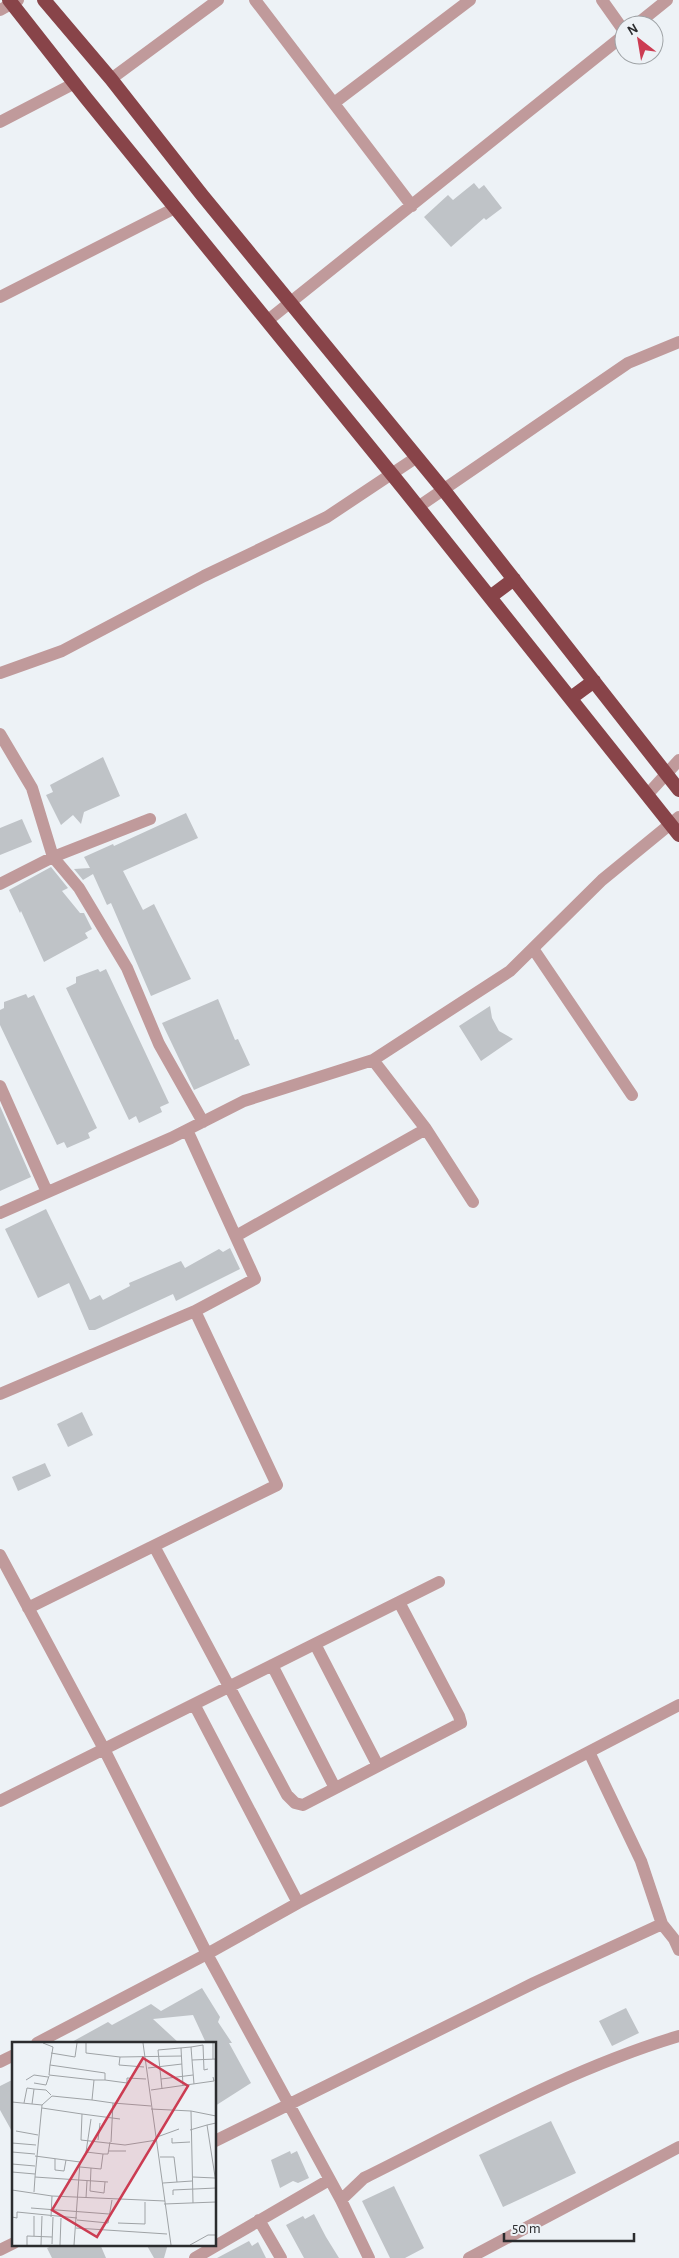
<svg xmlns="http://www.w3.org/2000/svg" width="679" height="2258" font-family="'Alegreya Sans',sans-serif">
<rect width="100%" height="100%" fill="#edf2f6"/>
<path fill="#bfc3c7" d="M 474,183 L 479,189 L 484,185 L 502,208 L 486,220 L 484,218 L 451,247 L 424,217 L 448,195 L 453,200 Z
M 103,757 L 120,796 L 84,812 L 81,824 L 73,815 L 61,825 L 46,795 L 53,792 L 50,785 Z
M 186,813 L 198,838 L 123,871 L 143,910 L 154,904 L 191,979 L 151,996 L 111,903 L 107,905 L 93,874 L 83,880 L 74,869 L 90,868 L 84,857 L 113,844 L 114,846 Z
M 22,819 L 32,842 L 0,855 L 0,828 Z
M 51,867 L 68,888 L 62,891 L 80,913 L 84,913 L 92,929 L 85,933 L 88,938 L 44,962 L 21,911 L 20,913 L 9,890 Z
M 98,969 L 100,972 L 106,969 L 169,1103 L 160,1107 L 162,1112 L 139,1123 L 136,1116 L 129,1120 L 66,988 L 76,983 L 76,977 Z
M 26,994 L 28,998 L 34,995 L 97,1128 L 88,1133 L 90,1138 L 67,1148 L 64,1142 L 57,1145 L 0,1025 L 0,1010 L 4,1008 L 4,1002 Z
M 218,999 L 235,1040 L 238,1039 L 250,1065 L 194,1090 L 162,1023 Z
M 490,1006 L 492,1018 L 499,1031 L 513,1039 L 481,1061 L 459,1026 Z
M 0,1106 L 31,1177 L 0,1191 Z
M 46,1209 L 90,1300 L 100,1295 L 103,1300 L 130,1286 L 129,1283 L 181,1261 L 185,1268 L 219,1249 L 223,1252 L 230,1248 L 240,1269 L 176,1301 L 173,1294 L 95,1330 L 89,1330 L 69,1283 L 38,1298 L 5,1229 Z
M 82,1412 L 93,1435 L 68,1447 L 57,1424 Z
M 45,1463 L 51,1476 L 18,1491 L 12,1477 Z
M 202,1988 L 220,2017 L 218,2022 L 232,2043 L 229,2043 L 251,2083 L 215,2106 L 215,2043 L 206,2043 L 193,2015 L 153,2019 L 179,2043 L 70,2043 L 108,2022 L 112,2025 L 151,2004 L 161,2011 Z
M 626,2008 L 639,2033 L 612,2046 L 599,2021 Z
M 14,2079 L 14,2135 L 0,2110 L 0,2086 Z
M 551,2121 L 576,2173 L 503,2207 L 479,2155 Z
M 290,2151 L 291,2154 L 297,2151 L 309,2178 L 298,2183 L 293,2181 L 280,2188 L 271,2160 Z
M 394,2186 L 424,2248 L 405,2258 L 390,2258 L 362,2201 Z
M 314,2214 L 326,2237 L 339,2258 L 304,2258 L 286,2225 L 303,2216 L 305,2219 Z
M 249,2241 L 252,2246 L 258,2242 L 266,2258 L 217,2258 Z
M 56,2244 L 100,2244 L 106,2258 L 52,2258 L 47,2248 Z
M 146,2244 L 168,2244 L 164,2258 L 154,2258 Z"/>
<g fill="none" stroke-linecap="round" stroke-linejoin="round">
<path stroke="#c09a9b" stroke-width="12" d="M 255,0 L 412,206
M 602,0 L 624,31
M 0,10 L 18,0
M 636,25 L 667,0
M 111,79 L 218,0
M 334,103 L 470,0
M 0,122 L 75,83
M 0,297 L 175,208
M 267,321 L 624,35
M 418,507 L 628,363 L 679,342
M 0,673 L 62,651 L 204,576 L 327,517 L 417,457
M 0,734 L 32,788 L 53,857 L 79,888 L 127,968 L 159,1044 L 203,1122
M 647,795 L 679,760
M 0,884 L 53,857 L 150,819
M 534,950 L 632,1095
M 373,1060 L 426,1129 L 473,1202
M 0,1086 L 47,1192
M 187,1130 L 255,1279 L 195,1311
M 0,1213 L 171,1138 L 244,1101 L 373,1060 L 510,971 L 602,880 L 679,817
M 236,1236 L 426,1129
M 0,1394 L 195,1311 L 277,1485 L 28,1608
M 154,1546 L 287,1795 L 295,1803 L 303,1805 L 461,1723 L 459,1716 L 399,1602
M 0,1555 L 104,1749 L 207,1954 L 341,2200 L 369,2258
M 315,1644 L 378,1766
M 272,1665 L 335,1788
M 194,1704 L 298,1903
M 589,1752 L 641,1861 L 662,1924 L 674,1939 L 679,1950
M 0,1801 L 439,1582
M 37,2043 L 207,1954 L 298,1903 L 679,1705
M 0,2062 L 14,2055
M 215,2141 L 534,1983 L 662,1924
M 341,2200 L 364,2178 C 467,2127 569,2069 679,2036
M 259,2220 L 281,2258
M 0,2250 L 14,2243
M 195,2258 L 329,2180
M 469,2258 L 679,2147"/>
<path stroke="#884449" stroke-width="14" d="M 9,0 L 86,98 L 403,488 L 679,835
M 44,0 L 111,79 L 202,195 L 443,489 L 679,790
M 490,597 L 514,579
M 571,698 L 594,681"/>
</g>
<g transform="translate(12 2042)">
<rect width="204" height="204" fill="#edf2f6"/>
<path fill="none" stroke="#9fa3a6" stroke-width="1" d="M 31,1 L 41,5 L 38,23M 74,1 L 74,11 L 108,15 L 107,23 L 132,25M 131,1 L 159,203M 201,1 L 201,17M 179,5 L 191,3 L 192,28 L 196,27M 169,6 L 171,44M 39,11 L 63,15 L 65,1M 108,15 L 170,14M 180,18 L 182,42M 136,26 L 170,22M 149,37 L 181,33M 14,38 L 22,33 L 36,35M 82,38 L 93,38 L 93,31 L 38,23 L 37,33 L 82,38 L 80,58 L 101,61M 93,38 L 115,41 L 115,36 L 134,37M 22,41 L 34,43 L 37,34M 22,47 L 34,48 L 39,53M 150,47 L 146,8 L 179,5 L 180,18 L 204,17M 139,48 L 202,39 L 201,35M 0,60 L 30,63 L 23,135 L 96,140M 12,61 L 15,46 L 22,47 L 20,62M 30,63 L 40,54 L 80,58M 30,66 L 70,72 L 69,98 L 113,103 L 145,98M 139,67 L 179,69 L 181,161M 179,69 L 204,74M 70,72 L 108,77M 204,81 L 195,83 L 204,141M 178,88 L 195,83M 4,89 L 26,93M 145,95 L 167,87M 160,96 L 160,101 L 178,100M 86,98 L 88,81M 99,100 L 101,61 L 139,64M 0,101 L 24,103M 97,109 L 114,109M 0,110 L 23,112M 91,112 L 96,112 L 98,100M 23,114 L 68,120 L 62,203M 148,115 L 162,115 L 165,140M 43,117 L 43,128 L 52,129 L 54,118M 0,122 L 23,124M 68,125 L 89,127 L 91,112 L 74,110 L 79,77M 79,126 L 78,149 L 92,151 L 93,140M 0,130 L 23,132M 181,135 L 203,136M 151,141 L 180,139M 0,148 L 40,154 L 153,159M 22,150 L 23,135M 161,153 L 161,148 L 204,146M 74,156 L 75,139M 152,162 L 204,160M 19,166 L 97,172M 0,175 L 5,176 L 5,170 L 65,176M 39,175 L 40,154M 65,178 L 96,181 L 100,158M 106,181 L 133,182 L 133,160M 64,186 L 155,192M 22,194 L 22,174M 40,202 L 41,175M 15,203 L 15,194 L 40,195M 29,203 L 30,174M 48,203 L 49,176M 178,203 L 196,193 L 204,193"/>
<path fill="#cc3c52" fill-opacity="0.15" stroke="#cc3c52" stroke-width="2.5" d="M 131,16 L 176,44 L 85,195 L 40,168 Z"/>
<rect width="204" height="204" fill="none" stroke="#2b2c2e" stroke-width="2.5"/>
</g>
<g transform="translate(639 40) rotate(329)"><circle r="24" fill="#edf2f6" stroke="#9fa3a6"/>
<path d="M0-4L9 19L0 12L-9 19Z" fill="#cc3c52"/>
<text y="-8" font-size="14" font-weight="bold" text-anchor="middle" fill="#2b2c2e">N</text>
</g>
<path d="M504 2233v8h130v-8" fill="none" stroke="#2b2c2e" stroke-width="2.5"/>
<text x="512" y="2233" font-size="15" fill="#2b2c2e" stroke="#edf2f6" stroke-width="4" paint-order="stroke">50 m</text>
</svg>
